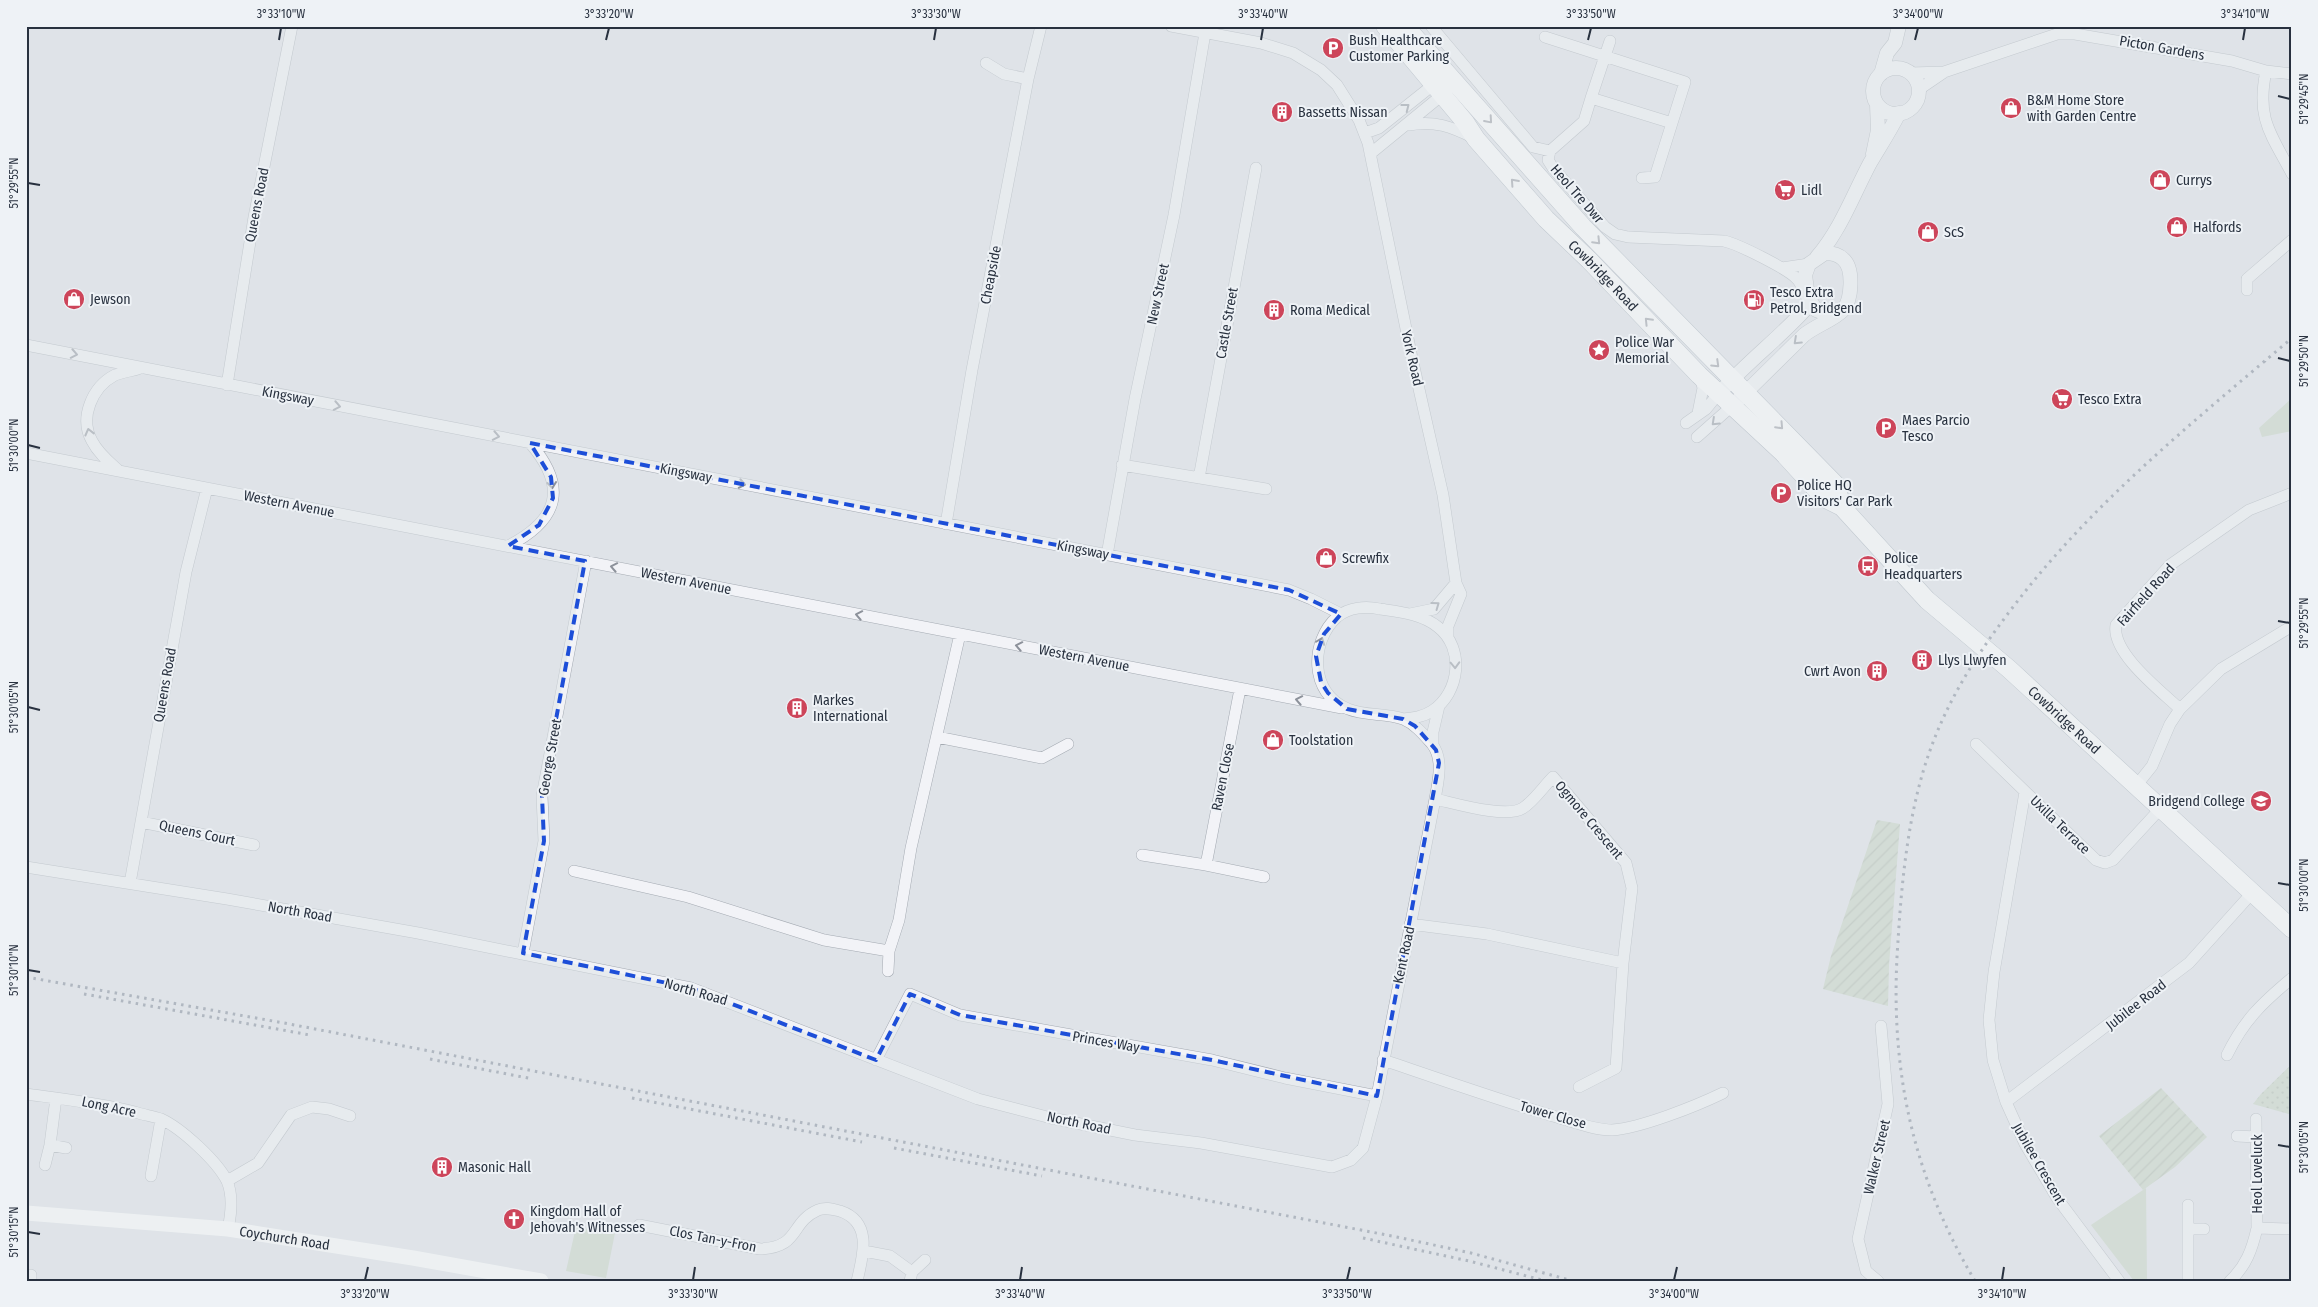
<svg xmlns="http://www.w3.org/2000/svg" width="2318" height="1307" font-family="'Fira Sans Condensed',sans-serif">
<defs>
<pattern id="grass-dots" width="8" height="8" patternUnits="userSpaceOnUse" patternTransform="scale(1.25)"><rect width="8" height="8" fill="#c5d2c0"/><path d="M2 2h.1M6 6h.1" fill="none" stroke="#a9b5a6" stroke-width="1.8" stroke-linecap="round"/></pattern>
<pattern id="garden-furrows" width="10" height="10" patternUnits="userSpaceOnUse" patternTransform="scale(1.25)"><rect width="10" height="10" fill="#c5d2c0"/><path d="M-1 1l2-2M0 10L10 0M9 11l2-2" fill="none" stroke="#a9b5a6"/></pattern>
</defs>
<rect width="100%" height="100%" fill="#dfe3e8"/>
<path fill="url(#grass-dots)" d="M 2292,1064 L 2292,1115 L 2253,1104 L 2261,1094 Z"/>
<path fill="#c5d2c0" d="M 2292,398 L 2292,431 L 2262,437 L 2259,428 Z
M 2146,1188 L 2147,1281 L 2134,1281 L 2091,1225 Z
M 576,1227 L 615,1233 L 606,1278 L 566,1271 Z"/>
<path fill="url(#garden-furrows)" d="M 1877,820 L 1900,824 L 1889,965 L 1888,1006 L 1823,989 L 1831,956 Z
M 2161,1088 L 2207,1137 L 2175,1167 L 2143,1190 L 2099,1136 Z"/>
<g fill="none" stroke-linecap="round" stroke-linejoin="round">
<g stroke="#a4aab2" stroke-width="12">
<path id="minor" d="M 1171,26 L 1261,43 L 1293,53 L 1321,70 L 1337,85 L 1359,120 L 1368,143 L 1412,358 L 1443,495 L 1456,583 L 1461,594 L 1448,626 L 1448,636
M 1431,26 L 1533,147 L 1550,151 L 1548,160 L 1553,168 L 1605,227 L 1615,234 L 1628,237 L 1724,241 C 1738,244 1788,269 1797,279 C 1801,283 1803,290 1807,296
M 1545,37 L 1685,82 L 1672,123 L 1591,98 L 1584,121 L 1550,151
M 986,63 L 1004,74 L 1028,79
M 2266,71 C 2256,119 2271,134 2292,174
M 1911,73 L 1944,72 L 2057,34 L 2075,34 L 2232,61 L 2266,71 L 2292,74
M 1918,90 L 1943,73
M 1591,98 L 1610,41
M 1409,125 C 1434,120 1452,127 1474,138
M 1365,133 L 1379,128 L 1438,81
M 1370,154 L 1447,91
M 1642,178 L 1655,177 L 1672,123
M 1782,268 L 1809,264
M 2247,290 L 2247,279 L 2292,240
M 26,345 L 1289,590 L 1311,599 L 1341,614
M 227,385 L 254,217 L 292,26
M 1698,413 L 1703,388 L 1700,376
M 1686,423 L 1706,409 L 1719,393
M 1697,437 L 1732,406
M 26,453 L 1342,708
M 1122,465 L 1266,489
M 118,470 C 109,462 98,453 92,441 C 79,418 92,387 115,375 C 123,372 131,371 138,369
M 1199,478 L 1256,168
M 946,524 L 972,370 L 1028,79 L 1041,26
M 508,546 C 559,520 568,487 530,443
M 1107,555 L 1135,399 L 1174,215 L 1205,33
M 1410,614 L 1434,609 L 1456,583
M 2180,709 C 2161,691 2111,653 2116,625 L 2170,565 L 2249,510 L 2292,493
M 937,737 L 1042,758 L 1068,744
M 1976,744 L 2096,860 L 2105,863 L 2113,860 L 2160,809
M 1433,745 L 1433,732 L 1439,706
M 2136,786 L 2152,766 L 2170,724 L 2180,709 L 2221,669 L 2292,626
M 2025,792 L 1994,972 L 1989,1020 L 1993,1060 L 2006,1102 L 2025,1144 L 2057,1198 L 2119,1281
M 141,822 L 254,845
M 1142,855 L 1206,865 L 1264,877
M 1206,865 L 1240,689
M 26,867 L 227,899 L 418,933 L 691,988 L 978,1099 L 1051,1118 L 1135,1135 L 1201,1143 L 1332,1167 L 1351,1160 L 1363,1148 L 1377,1096 L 1435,799 C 1438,782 1444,759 1432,744 C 1424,735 1415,724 1403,719 C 1386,713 1365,716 1348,709 C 1309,694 1310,641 1337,617 C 1349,607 1366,606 1380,609 C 1400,612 1422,614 1438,627 C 1465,648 1460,693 1432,711 C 1423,717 1413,718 1403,719
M 574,871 L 688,897 L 824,940 L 889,951 L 899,920 L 911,848 L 960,634
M 130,883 L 186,572 L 207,488
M 1410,924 L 1487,934 L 1623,963 L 1632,888 L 1626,863 L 1553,777 C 1544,786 1534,801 1523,808 C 1506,819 1454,803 1435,799
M 523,953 L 544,841 L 542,796 L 586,561
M 888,971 L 889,951
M 2227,1055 C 2244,1020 2262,1003 2292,978
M 876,1060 L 910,994 L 960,1015 L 1212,1060 L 1285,1078 L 1377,1096
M 1383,1060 C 1440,1079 1496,1099 1553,1116 C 1571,1121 1593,1130 1612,1130 C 1641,1128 1696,1106 1723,1093
M 1579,1087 L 1616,1068 L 1623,963
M 26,1094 C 63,1099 99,1103 135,1112 C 143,1115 153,1116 161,1119 C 181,1128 217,1161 227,1181 C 233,1195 231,1215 228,1229
M 2006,1102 L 2189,963 L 2252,893
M 2256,1119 L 2257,1228
M 2237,1136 L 2256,1137
M 50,1145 L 66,1148
M 45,1165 L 50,1145 L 56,1098
M 151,1176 L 161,1119
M 227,1181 L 258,1163 L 291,1115 L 312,1107 L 329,1109 L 350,1116
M 2188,1205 L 2188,1281
M 639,1225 L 760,1249 C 801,1247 789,1223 818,1210 C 825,1207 832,1209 840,1211 C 873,1222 863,1256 857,1281
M 2188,1229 L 2204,1229
M 864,1251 L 890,1256 L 912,1272
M 31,1275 L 31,1281
M 910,1281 L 912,1272 L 925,1260
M 1878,1281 L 1866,1271 L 1858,1239 L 1888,1104 L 1881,1026
M 2230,1281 C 2246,1266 2252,1250 2257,1228 L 2292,1229"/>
</g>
<g stroke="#a4aab2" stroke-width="15">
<path id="tertiary" d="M1873 91a23 23 0 1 1 46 0a23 23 0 1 1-46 0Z
M 1881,74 L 1887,53 L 1895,43 L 1899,26
M 1873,154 L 1878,130 L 1877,105
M 1817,257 C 1841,229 1853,195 1870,163 C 1880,146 1890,131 1899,113
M 1725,387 C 1753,357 1784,334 1810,304
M 1732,406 L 1804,335 C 1815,326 1835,319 1843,310 C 1852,300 1854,268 1843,259 C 1838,254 1832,253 1825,253 L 1809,264 L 1805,275 L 1808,297 L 1816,310 L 1832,316"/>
</g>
<g stroke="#9ea7b4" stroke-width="19">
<g id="primary">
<path id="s2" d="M 1385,26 L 1465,122 L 1476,139 L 1546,219 L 1589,260 L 1699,375 L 1783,453 L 1824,498 L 1842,507 L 1927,600 L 2009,669 L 2292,929"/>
<path d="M 1405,26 L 1583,227 L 1836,485 L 1842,507"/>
</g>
</g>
<use href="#minor" stroke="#f2f3f7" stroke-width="11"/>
<use href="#tertiary" stroke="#f2f3f7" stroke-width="14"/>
<path stroke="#fff" stroke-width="15" id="s1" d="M 26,1213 L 228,1229 L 413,1258 L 541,1281"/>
<use href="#primary" stroke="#fff" stroke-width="18"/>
<path stroke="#798292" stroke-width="3" stroke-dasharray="2.5 5" stroke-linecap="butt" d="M 26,977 L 284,1023 L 1392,1236 L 1471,1253 L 1573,1281
M 84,994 L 310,1035
M 430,1059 L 533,1079
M 632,1098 L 862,1142
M 894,1148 L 1042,1176
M 1363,1238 L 1469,1261 L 1546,1281
M 1975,1281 C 1911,1173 1889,1065 1898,941 C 1902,876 1909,806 1932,745 C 1951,694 1980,650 2013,607 C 2092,503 2193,422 2292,338"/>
</g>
<defs><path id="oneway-chevron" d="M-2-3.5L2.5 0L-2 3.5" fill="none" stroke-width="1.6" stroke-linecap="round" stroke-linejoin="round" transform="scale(1.25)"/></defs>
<g stroke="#8d929b">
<use href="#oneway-chevron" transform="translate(1406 107) rotate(-38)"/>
<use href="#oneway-chevron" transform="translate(1797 341) rotate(137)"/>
<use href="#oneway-chevron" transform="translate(74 354) rotate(11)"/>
<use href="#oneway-chevron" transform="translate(337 406) rotate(11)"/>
<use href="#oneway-chevron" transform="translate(1715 422) rotate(137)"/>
<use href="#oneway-chevron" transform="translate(89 432) rotate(-104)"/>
<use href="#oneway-chevron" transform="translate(496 436) rotate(11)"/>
<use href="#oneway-chevron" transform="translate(742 484) rotate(11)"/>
<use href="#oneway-chevron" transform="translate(552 485) rotate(83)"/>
<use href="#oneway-chevron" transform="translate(614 567) rotate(-169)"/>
<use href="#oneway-chevron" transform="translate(1436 605) rotate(-36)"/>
<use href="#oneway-chevron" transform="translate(859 615) rotate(-169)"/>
<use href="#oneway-chevron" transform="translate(1321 641) rotate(-69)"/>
<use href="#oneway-chevron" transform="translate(1019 646) rotate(-169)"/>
<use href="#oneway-chevron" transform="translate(1455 665) rotate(88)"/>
<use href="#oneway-chevron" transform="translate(1299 700) rotate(-169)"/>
</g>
<g stroke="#94989f">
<use href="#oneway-chevron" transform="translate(1489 120) rotate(49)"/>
<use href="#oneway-chevron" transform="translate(1514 182) rotate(-132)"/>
<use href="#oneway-chevron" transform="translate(1597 241) rotate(46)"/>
<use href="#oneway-chevron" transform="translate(1648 321) rotate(-134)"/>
<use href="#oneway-chevron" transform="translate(1716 364) rotate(44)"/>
<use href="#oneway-chevron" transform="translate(1780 426) rotate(47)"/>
</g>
<path d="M0 0H2318V1307H0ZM 530,443 L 1289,590 L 1341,614 L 1324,634 L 1316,656 L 1321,682 L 1328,693 L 1347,709 L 1403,719 L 1415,726 L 1436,750 L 1439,763 L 1377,1096 L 1212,1060 L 960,1015 L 910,994 L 876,1060 L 691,988 L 523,953 L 544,841 L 542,796 L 585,561 L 508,546 L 539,525 L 553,498 L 551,477 Z" fill="#dfe3e8" fill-opacity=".55" fill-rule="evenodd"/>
<path fill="none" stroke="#1d4ed8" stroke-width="4" stroke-dasharray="10 6" stroke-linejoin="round" d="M 530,443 L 1289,590 L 1341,614 L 1324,634 L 1316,656 L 1321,682 L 1328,693 L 1347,709 L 1403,719 L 1415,726 L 1436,750 L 1439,763 L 1377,1096 L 1212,1060 L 960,1015 L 910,994 L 876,1060 L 691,988 L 523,953 L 544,841 L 542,796 L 585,561 L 508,546 L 539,525 L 553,498 L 551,477 Z"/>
<path fill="none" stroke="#28313f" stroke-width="2" d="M 279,40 L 281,28M 606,40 L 609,28M 934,40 L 936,28M 1261,40 L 1263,28M 1588,40 L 1591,28M 1915,40 L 1918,28M 2243,40 L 2245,28M 2278,96 L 2290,99M 28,183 L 40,185M 2278,358 L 2290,361M 28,445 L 40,448M 2278,621 L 2290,623M 28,707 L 40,710M 2278,883 L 2290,885M 28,970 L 40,972M 2278,1145 L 2290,1147M 28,1232 L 40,1234M 365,1280 L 368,1267M 693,1280 L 695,1267M 1020,1280 L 1022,1267M 1347,1280 L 1350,1267M 1674,1280 L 1677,1267M 2002,1280 L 2004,1267"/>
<defs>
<g id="parking-disc" transform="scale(1.125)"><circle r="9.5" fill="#cd455a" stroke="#eef2f6"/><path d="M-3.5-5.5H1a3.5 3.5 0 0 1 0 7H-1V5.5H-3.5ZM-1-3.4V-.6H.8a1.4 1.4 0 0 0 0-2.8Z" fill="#fff"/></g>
<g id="shop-disc" transform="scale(1.125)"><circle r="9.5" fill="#cd455a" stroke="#eef2f6"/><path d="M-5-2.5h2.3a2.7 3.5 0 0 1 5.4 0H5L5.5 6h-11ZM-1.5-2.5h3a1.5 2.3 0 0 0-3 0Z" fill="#fff"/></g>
<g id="building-disc" transform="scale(1.125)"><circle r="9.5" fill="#cd455a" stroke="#eef2f6"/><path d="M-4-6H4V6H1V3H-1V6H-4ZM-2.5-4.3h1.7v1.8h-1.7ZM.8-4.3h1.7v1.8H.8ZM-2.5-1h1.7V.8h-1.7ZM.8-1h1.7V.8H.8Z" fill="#fff"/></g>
<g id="supermarket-disc" transform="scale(1.125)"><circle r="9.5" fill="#cd455a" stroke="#eef2f6"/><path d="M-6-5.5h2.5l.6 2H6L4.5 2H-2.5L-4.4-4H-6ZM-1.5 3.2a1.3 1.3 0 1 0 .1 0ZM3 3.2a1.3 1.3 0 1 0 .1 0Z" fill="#fff"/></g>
<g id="fuel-disc" transform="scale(1.125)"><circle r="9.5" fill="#cd455a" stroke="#eef2f6"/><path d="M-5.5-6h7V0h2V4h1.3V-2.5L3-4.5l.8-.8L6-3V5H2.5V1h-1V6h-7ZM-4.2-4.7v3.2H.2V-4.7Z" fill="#fff"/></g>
<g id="sight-disc" transform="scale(1.125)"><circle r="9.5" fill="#cd455a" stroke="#eef2f6"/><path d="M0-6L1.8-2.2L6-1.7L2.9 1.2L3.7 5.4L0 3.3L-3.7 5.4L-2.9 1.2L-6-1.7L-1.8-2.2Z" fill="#fff"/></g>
<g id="bus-disc" transform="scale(1.125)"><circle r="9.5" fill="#cd455a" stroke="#eef2f6"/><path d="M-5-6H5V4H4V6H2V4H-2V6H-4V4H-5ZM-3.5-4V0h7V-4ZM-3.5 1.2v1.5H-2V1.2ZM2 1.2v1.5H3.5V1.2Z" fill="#fff"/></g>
<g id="university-disc" transform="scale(1.125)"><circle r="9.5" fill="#cd455a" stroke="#eef2f6"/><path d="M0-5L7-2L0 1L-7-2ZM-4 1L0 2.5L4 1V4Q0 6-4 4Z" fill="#fff"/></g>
<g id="church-disc" transform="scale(1.125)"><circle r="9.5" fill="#cd455a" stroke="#eef2f6"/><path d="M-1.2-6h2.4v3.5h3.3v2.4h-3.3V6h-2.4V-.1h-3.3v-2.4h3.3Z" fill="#fff"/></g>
</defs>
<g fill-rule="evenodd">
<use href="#parking-disc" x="1333" y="48"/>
<use href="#shop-disc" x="2011" y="108"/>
<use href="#building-disc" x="1282" y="112"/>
<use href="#shop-disc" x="2160" y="180"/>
<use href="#supermarket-disc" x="1785" y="190"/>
<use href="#shop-disc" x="2177" y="227"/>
<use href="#shop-disc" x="1928" y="232"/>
<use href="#shop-disc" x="74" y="299"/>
<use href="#fuel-disc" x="1754" y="300"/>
<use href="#building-disc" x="1274" y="310"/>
<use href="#sight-disc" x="1599" y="350"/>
<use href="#supermarket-disc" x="2062" y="399"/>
<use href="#parking-disc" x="1886" y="428"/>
<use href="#parking-disc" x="1781" y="493"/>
<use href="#shop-disc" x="1326" y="558"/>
<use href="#bus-disc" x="1868" y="566"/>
<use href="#building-disc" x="1922" y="660"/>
<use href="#building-disc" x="1877" y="671"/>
<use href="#building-disc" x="797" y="708"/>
<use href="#shop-disc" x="1273" y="740"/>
<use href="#university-disc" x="2261" y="801"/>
<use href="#building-disc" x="442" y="1167"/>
<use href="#church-disc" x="514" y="1219"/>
</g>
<g text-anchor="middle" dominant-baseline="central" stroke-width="4" stroke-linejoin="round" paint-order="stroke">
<g font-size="14" fill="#28313f" stroke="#eef2f6" text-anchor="start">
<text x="1349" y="40">Bush Healthcare<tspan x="1349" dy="16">Customer Parking</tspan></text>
<text x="2027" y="100">B&amp;M Home Store<tspan x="2027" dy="16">with Garden Centre</tspan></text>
<text x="1298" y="112">Bassetts Nissan</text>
<text x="2176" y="180">Currys</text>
<text x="1801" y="190">Lidl</text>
<text x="2193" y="227">Halfords</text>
<text x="1944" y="232">ScS</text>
<text x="1770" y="292">Tesco Extra<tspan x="1770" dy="16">Petrol, Bridgend</tspan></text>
<text x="90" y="299">Jewson</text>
<text x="1290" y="310">Roma Medical</text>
<text x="1615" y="342">Police War<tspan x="1615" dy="16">Memorial</tspan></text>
<text x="2078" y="399">Tesco Extra</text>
<text x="1902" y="420">Maes Parcio<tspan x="1902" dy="16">Tesco</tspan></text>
<text x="1797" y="485">Police HQ<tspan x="1797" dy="16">Visitors' Car Park</tspan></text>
<text x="1342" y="558">Screwfix</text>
<text x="1884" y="558">Police<tspan x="1884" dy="16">Headquarters</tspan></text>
<text x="1938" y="660">Llys Llwyfen</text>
<text x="1861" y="671" text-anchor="end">Cwrt Avon</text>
<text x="813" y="700">Markes<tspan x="813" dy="16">International</tspan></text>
<text x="1289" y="740">Toolstation</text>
<text x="2245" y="801" text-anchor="end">Bridgend College</text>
<text x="458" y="1167">Masonic Hall</text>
<text x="530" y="1211">Kingdom Hall of<tspan x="530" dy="16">Jehovah's Witnesses</tspan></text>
</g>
<g font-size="14" fill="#28313f" stroke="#eef2f6">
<text transform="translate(2162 48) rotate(10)">Picton Gardens</text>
<text transform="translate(1577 194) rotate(49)">Heol Tre Dwr</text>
<text transform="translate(257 205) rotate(-79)">Queens Road</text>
<text transform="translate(991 275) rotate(-79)">Cheapside</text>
<text stroke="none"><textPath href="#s2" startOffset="332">Cowbridge Road</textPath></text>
<text transform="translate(1158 294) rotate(-78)">New Street</text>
<text transform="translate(1227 323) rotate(-80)">Castle Street</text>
<text transform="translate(1412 358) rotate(77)">York Road</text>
<text transform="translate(288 396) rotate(11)">Kingsway</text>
<text transform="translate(686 473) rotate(11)">Kingsway</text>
<text transform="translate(289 504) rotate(11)">Western Avenue</text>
<text transform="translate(1083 550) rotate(11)">Kingsway</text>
<text transform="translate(686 581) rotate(11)">Western Avenue</text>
<text transform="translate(2146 595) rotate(-48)">Fairfield Road</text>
<text transform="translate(1084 658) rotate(11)">Western Avenue</text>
<text transform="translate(165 685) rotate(-80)">Queens Road</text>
<text stroke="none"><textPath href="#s2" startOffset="974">Cowbridge Road</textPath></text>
<text transform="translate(550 757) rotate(-80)">George Street</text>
<text transform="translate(1223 777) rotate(-79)">Raven Close</text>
<text transform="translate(1589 820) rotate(50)">Ogmore Crescent</text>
<text transform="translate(2060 825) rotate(44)">Uxilla Terrace</text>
<text transform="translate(197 833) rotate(12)">Queens Court</text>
<text transform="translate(300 912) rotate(10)">North Road</text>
<text transform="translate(1404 955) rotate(-78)">Kent Road</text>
<text transform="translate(696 992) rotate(16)">North Road</text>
<text transform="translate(2136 1005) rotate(-38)">Jubilee Road</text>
<text transform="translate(1106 1042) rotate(10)">Princes Way</text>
<text transform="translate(109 1107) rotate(12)">Long Acre</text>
<text transform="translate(1553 1115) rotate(16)">Tower Close</text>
<text transform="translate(1079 1123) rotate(12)">North Road</text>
<text transform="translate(1877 1157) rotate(-77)">Walker Street</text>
<text transform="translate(2039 1164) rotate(60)">Jubilee Crescent</text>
<text transform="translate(2257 1174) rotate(-90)">Heol Loveluck</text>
<text stroke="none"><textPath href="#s1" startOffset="260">Coychurch Road</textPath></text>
<text transform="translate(713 1239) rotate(11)">Clos Tan-y-Fron</text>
</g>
</g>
<rect width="2318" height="1307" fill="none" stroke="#eef2f6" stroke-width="55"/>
<rect x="28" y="28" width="2262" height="1252" fill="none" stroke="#28313f" stroke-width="2"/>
<g font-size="12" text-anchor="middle" fill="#28313f">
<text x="281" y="18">3°33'10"W</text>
<text x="609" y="18">3°33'20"W</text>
<text x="936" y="18">3°33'30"W</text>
<text x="1263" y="18">3°33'40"W</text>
<text x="1591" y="18">3°33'50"W</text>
<text x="1918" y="18">3°34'00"W</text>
<text x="2245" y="18">3°34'10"W</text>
<text transform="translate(2304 99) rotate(-90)" y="4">51°29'45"N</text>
<text transform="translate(14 183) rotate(-90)" y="4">51°29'55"N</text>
<text transform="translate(2304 361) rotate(-90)" y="4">51°29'50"N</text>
<text transform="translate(14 445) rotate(-90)" y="4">51°30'00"N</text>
<text transform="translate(2304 623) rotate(-90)" y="4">51°29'55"N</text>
<text transform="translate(14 707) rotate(-90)" y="4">51°30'05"N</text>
<text transform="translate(2304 885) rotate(-90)" y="4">51°30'00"N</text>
<text transform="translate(14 970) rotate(-90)" y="4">51°30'10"N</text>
<text transform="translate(2304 1147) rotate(-90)" y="4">51°30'05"N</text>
<text transform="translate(14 1232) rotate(-90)" y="4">51°30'15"N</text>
<text x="365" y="1298">3°33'20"W</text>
<text x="693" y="1298">3°33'30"W</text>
<text x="1020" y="1298">3°33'40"W</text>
<text x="1347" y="1298">3°33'50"W</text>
<text x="1674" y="1298">3°34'00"W</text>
<text x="2002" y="1298">3°34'10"W</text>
</g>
</svg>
